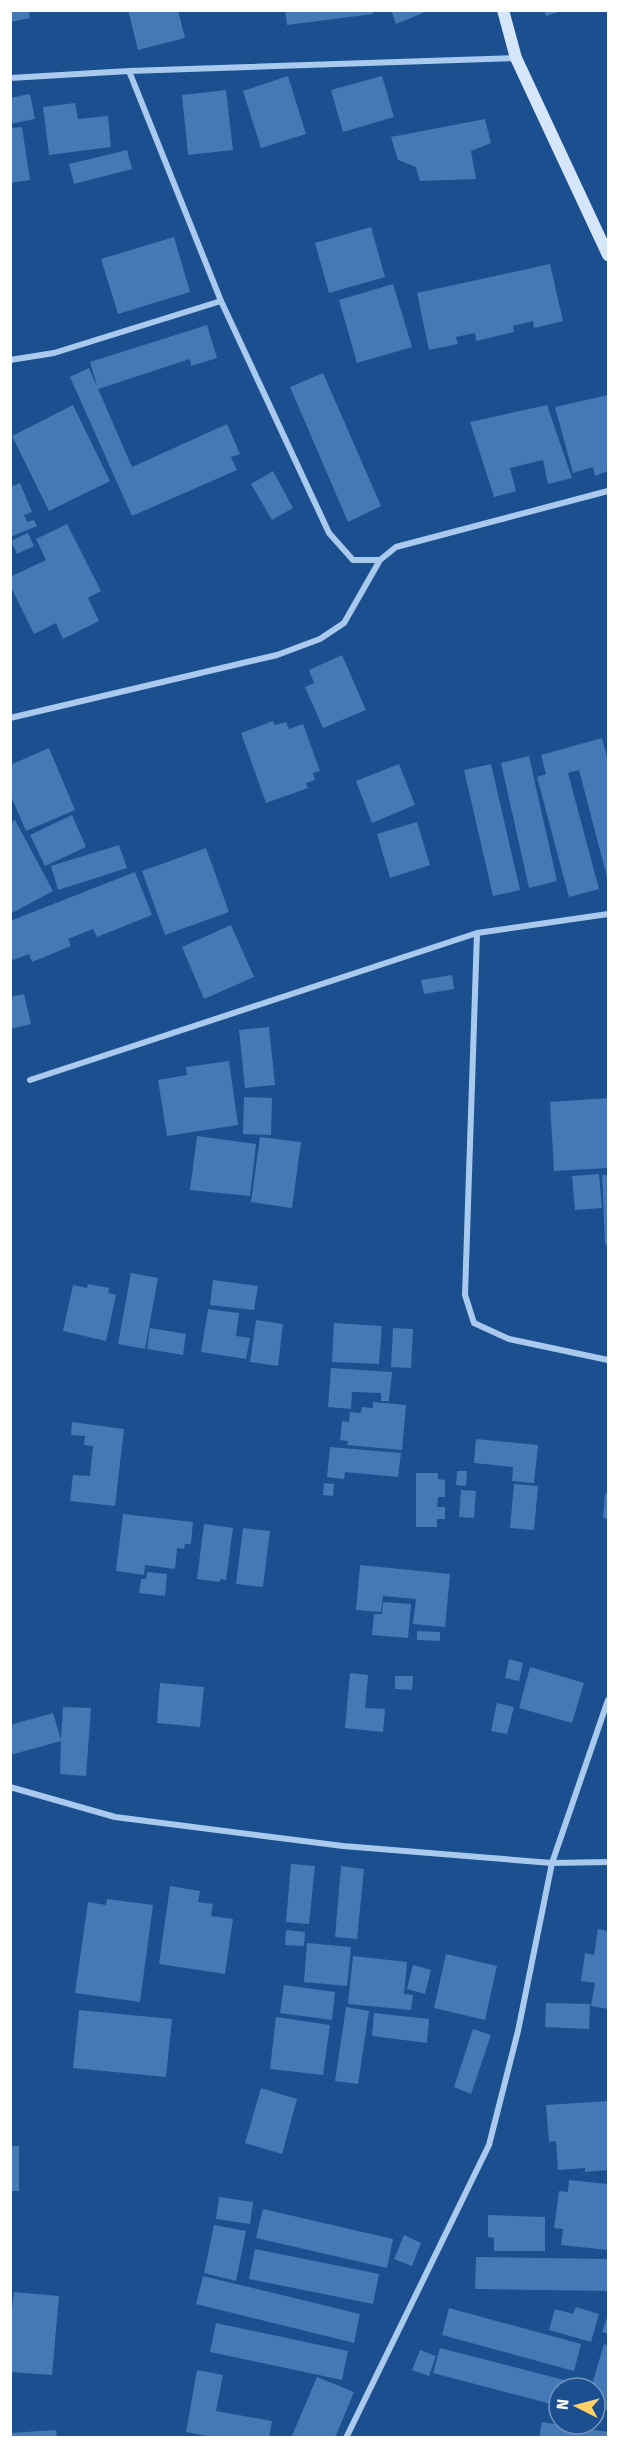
<svg xmlns="http://www.w3.org/2000/svg" width="619" height="2448" font-family="'Fira Sans',sans-serif">
<rect width="100%" height="100%" fill="#1b4f8f"/>
<path fill="#4478b7" d="M 10,10 L 29,10 L 30,18 L 10,22 Z
M 128,10 L 178,10 L 185,38 L 138,50 Z
M 285,10 L 372,10 L 373,14 L 287,25 Z
M 391,10 L 428,10 L 428,11 L 396,24 Z
M 544,10 L 561,10 L 561,11 L 546,16 Z
M 288,76 L 306,134 L 261,148 L 243,91 Z
M 382,76 L 394,117 L 343,132 L 331,90 Z
M 226,90 L 233,150 L 188,155 L 182,95 Z
M 30,94 L 35,119 L 10,124 L 10,98 Z
M 75,103 L 78,119 L 108,116 L 111,147 L 49,155 L 43,107 Z
M 485,119 L 491,143 L 471,151 L 476,179 L 420,181 L 416,167 L 398,160 L 391,137 Z
M 22,127 L 30,180 L 10,183 L 10,128 Z
M 127,150 L 132,169 L 74,184 L 69,164 Z
M 371,227 L 385,277 L 329,293 L 315,243 Z
M 174,237 L 190,292 L 118,314 L 101,259 Z
M 550,264 L 563,321 L 534,328 L 533,321 L 513,326 L 514,332 L 476,341 L 475,333 L 456,337 L 458,344 L 429,350 L 417,293 Z
M 393,284 L 412,347 L 357,363 L 339,300 Z
M 207,325 L 217,358 L 191,366 L 190,359 L 98,389 L 90,362 Z
M 89,368 L 132,467 L 227,424 L 240,454 L 231,457 L 237,470 L 132,516 L 70,377 Z
M 323,373 L 381,506 L 348,522 L 290,387 Z
M 608,395 L 608,471 L 595,476 L 593,467 L 573,473 L 555,407 Z
M 73,405 L 110,481 L 49,511 L 12,436 Z
M 547,405 L 572,478 L 548,484 L 543,460 L 510,468 L 516,491 L 494,497 L 470,422 Z
M 273,471 L 293,508 L 272,520 L 251,484 Z
M 20,483 L 32,512 L 24,515 L 27,522 L 34,520 L 37,526 L 10,537 L 10,487 Z
M 67,524 L 101,591 L 88,598 L 99,621 L 63,639 L 56,623 L 34,634 L 10,585 L 10,577 L 46,560 L 36,539 Z
M 28,533 L 34,546 L 17,554 L 11,541 Z
M 342,655 L 366,710 L 323,728 L 305,687 L 314,683 L 309,670 Z
M 273,721 L 275,725 L 286,722 L 289,729 L 303,724 L 320,771 L 313,773 L 315,780 L 306,783 L 308,788 L 266,803 L 241,733 Z
M 602,738 L 608,761 L 608,881 L 579,770 L 568,773 L 599,889 L 569,897 L 537,777 L 546,774 L 541,755 Z
M 49,748 L 75,810 L 26,831 L 10,794 L 10,765 Z
M 529,756 L 557,881 L 529,888 L 501,763 Z
M 399,764 L 415,805 L 372,823 L 356,781 Z
M 491,764 L 520,890 L 493,896 L 464,770 Z
M 72,815 L 86,847 L 45,866 L 30,835 Z
M 15,820 L 53,891 L 10,914 L 10,823 Z
M 417,822 L 430,865 L 390,878 L 377,834 Z
M 119,845 L 127,868 L 58,890 L 51,866 Z
M 206,848 L 229,912 L 165,935 L 142,871 Z
M 135,872 L 152,915 L 97,937 L 93,929 L 68,939 L 71,946 L 32,962 L 29,954 L 13,960 L 10,953 L 10,921 Z
M 231,925 L 254,977 L 204,999 L 182,947 Z
M 452,975 L 454,989 L 424,994 L 421,980 Z
M 24,994 L 31,1024 L 10,1029 L 10,997 Z
M 269,1027 L 275,1085 L 245,1088 L 239,1030 Z
M 229,1061 L 238,1125 L 167,1136 L 158,1080 L 187,1075 L 186,1067 Z
M 244,1097 L 272,1098 L 271,1135 L 243,1134 Z
M 608,1098 L 608,1168 L 554,1171 L 550,1102 Z
M 197,1136 L 256,1144 L 250,1196 L 190,1190 Z
M 260,1137 L 301,1142 L 292,1208 L 251,1202 Z
M 599,1174 L 602,1208 L 575,1210 L 572,1176 Z
M 602,1175 L 608,1175 L 608,1244 L 605,1245 Z
M 131,1273 L 158,1278 L 145,1349 L 118,1344 Z
M 213,1280 L 258,1286 L 254,1310 L 210,1305 Z
M 88,1284 L 109,1288 L 108,1293 L 116,1295 L 106,1341 L 63,1331 L 73,1285 L 87,1288 Z
M 208,1309 L 239,1313 L 236,1336 L 250,1338 L 246,1359 L 201,1352 Z
M 256,1320 L 283,1324 L 278,1366 L 250,1362 Z
M 334,1323 L 382,1326 L 379,1364 L 332,1362 Z
M 150,1328 L 186,1334 L 183,1355 L 147,1349 Z
M 393,1328 L 413,1329 L 411,1368 L 391,1367 Z
M 331,1368 L 392,1372 L 389,1401 L 381,1401 L 381,1393 L 352,1392 L 351,1409 L 328,1407 Z
M 373,1402 L 406,1405 L 402,1450 L 347,1445 L 348,1441 L 340,1440 L 342,1421 L 349,1422 L 350,1412 L 361,1413 L 362,1407 L 373,1408 Z
M 72,1422 L 124,1429 L 115,1506 L 70,1501 L 73,1475 L 90,1476 L 93,1446 L 84,1445 L 85,1436 L 71,1435 Z
M 476,1439 L 538,1445 L 534,1483 L 512,1481 L 513,1467 L 474,1463 Z
M 330,1447 L 401,1453 L 398,1477 L 345,1472 L 344,1479 L 327,1477 Z
M 457,1471 L 467,1471 L 466,1486 L 456,1485 Z
M 416,1473 L 438,1473 L 438,1479 L 445,1480 L 445,1497 L 438,1497 L 437,1507 L 445,1507 L 445,1519 L 437,1519 L 437,1527 L 416,1527 Z
M 324,1483 L 334,1484 L 333,1496 L 323,1495 Z
M 514,1484 L 538,1486 L 534,1530 L 510,1528 Z
M 461,1490 L 476,1491 L 474,1518 L 459,1517 Z
M 605,1493 L 608,1493 L 608,1519 L 603,1518 Z
M 123,1514 L 193,1522 L 191,1544 L 185,1544 L 184,1549 L 177,1548 L 175,1569 L 145,1565 L 144,1575 L 116,1571 Z
M 204,1524 L 233,1528 L 226,1580 L 220,1579 L 220,1582 L 197,1579 Z
M 243,1528 L 270,1531 L 263,1587 L 236,1584 Z
M 360,1565 L 450,1574 L 445,1627 L 413,1624 L 416,1599 L 383,1596 L 381,1612 L 356,1610 Z
M 147,1572 L 167,1574 L 165,1596 L 139,1593 L 141,1579 L 146,1579 Z
M 383,1602 L 411,1604 L 408,1638 L 372,1635 L 374,1614 L 382,1614 Z
M 417,1631 L 440,1632 L 440,1641 L 417,1640 Z
M 509,1659 L 523,1663 L 519,1681 L 505,1678 Z
M 530,1667 L 584,1683 L 572,1723 L 519,1708 Z
M 350,1673 L 368,1675 L 365,1708 L 385,1709 L 383,1732 L 345,1728 Z
M 395,1676 L 413,1676 L 412,1690 L 395,1689 Z
M 160,1683 L 204,1687 L 200,1727 L 157,1723 Z
M 497,1703 L 514,1707 L 507,1734 L 491,1731 Z
M 63,1707 L 91,1708 L 86,1776 L 60,1774 L 61,1741 L 10,1755 L 10,1725 L 53,1713 L 61,1740 Z
M 291,1864 L 315,1866 L 309,1924 L 286,1922 Z
M 341,1866 L 364,1869 L 357,1939 L 335,1937 Z
M 170,1886 L 200,1891 L 198,1902 L 213,1904 L 211,1916 L 233,1919 L 225,1974 L 159,1964 Z
M 107,1899 L 153,1905 L 140,2002 L 75,1993 L 88,1902 L 106,1905 Z
M 598,1929 L 608,1931 L 608,2009 L 591,2006 L 595,1983 L 581,1981 L 585,1953 L 594,1955 Z
M 286,1930 L 305,1932 L 304,1946 L 285,1945 Z
M 307,1943 L 351,1947 L 347,1986 L 304,1982 Z
M 446,1954 L 497,1966 L 485,2020 L 434,2008 Z
M 353,1956 L 407,1962 L 404,1994 L 413,1995 L 411,2010 L 348,2004 Z
M 413,1965 L 431,1970 L 425,1994 L 407,1989 Z
M 284,1985 L 335,1992 L 332,2020 L 280,2013 Z
M 546,2003 L 590,2004 L 589,2029 L 545,2027 Z
M 346,2007 L 369,2011 L 358,2084 L 335,2081 Z
M 79,2010 L 172,2019 L 166,2077 L 73,2068 Z
M 374,2013 L 429,2019 L 427,2043 L 372,2036 Z
M 276,2017 L 330,2025 L 323,2075 L 270,2069 Z
M 473,2029 L 491,2035 L 471,2094 L 454,2087 Z
M 261,2088 L 297,2099 L 282,2154 L 245,2143 Z
M 608,2101 L 608,2170 L 585,2172 L 585,2168 L 558,2170 L 556,2141 L 549,2142 L 546,2105 Z
M 10,2146 L 19,2146 L 19,2191 L 10,2191 Z
M 569,2180 L 608,2184 L 608,2250 L 561,2245 L 563,2229 L 554,2228 L 559,2191 L 568,2192 Z
M 219,2197 L 253,2202 L 250,2224 L 216,2219 Z
M 263,2209 L 393,2239 L 387,2268 L 256,2238 Z
M 488,2215 L 545,2217 L 545,2251 L 494,2251 L 494,2238 L 488,2237 Z
M 214,2225 L 246,2231 L 236,2281 L 204,2273 Z
M 404,2235 L 421,2243 L 412,2266 L 394,2259 Z
M 255,2249 L 379,2274 L 373,2304 L 249,2279 Z
M 476,2257 L 608,2259 L 608,2291 L 475,2289 Z
M 203,2276 L 360,2314 L 354,2343 L 196,2304 Z
M 14,2292 L 59,2296 L 52,2375 L 10,2372 L 10,2327 Z
M 576,2307 L 599,2314 L 591,2342 L 549,2330 L 555,2309 L 573,2314 Z
M 449,2308 L 581,2344 L 574,2371 L 442,2335 Z
M 608,2314 L 608,2334 L 602,2332 Z
M 216,2323 L 348,2351 L 342,2380 L 210,2352 Z
M 604,2344 L 608,2346 L 608,2411 L 595,2407 L 595,2388 L 591,2388 Z
M 440,2348 L 572,2382 L 570,2388 L 559,2388 L 559,2406 L 433,2373 Z
M 420,2350 L 436,2356 L 429,2376 L 412,2370 Z
M 197,2370 L 223,2375 L 216,2411 L 272,2421 L 269,2438 L 218,2438 L 186,2432 Z
M 317,2377 L 354,2392 L 335,2438 L 291,2438 Z
M 542,2422 L 608,2432 L 608,2438 L 539,2438 Z
M 56,2430 L 57,2438 L 10,2438 L 10,2433 Z"/>
<g fill="none" stroke-linecap="round" stroke-linejoin="round">
<path stroke="#a9c9ee" stroke-width="6" d="M 129,71 L 221,301 L 329,533 L 353,560 L 380,560
M 10,78 L 129,71 L 516,58
M 10,360 L 54,353 L 221,301
M 10,718 L 277,655 L 320,639 L 344,623 L 380,560 L 396,547 L 608,491
M 477,933 L 465,1295 L 474,1323 L 509,1339 L 608,1360
M 30,1080 L 477,933 L 608,914
M 10,1787 L 115,1817 L 343,1846 L 552,1863 L 608,1862
M 346,2438 L 489,2145 L 518,2031 L 552,1863 L 608,1700"/>
<path stroke="#d6e6fa" stroke-width="12" d="M 503,10 L 516,58 L 608,255"/>
</g>
<rect width="619" height="2448" fill="none" stroke="#ffffff" stroke-width="24"/>
<g transform="translate(577 2406) rotate(276)"><circle r="28" fill="#1b4f8f" stroke="#7695bc" stroke-width="1.5"/>
<path d="M0-4.5L10 22L0 15L-10 22Z" fill="#ffd166"/>
<text y="-9" font-size="16" font-weight="bold" text-anchor="middle" fill="#ffffff">N</text>
</g>
</svg>
